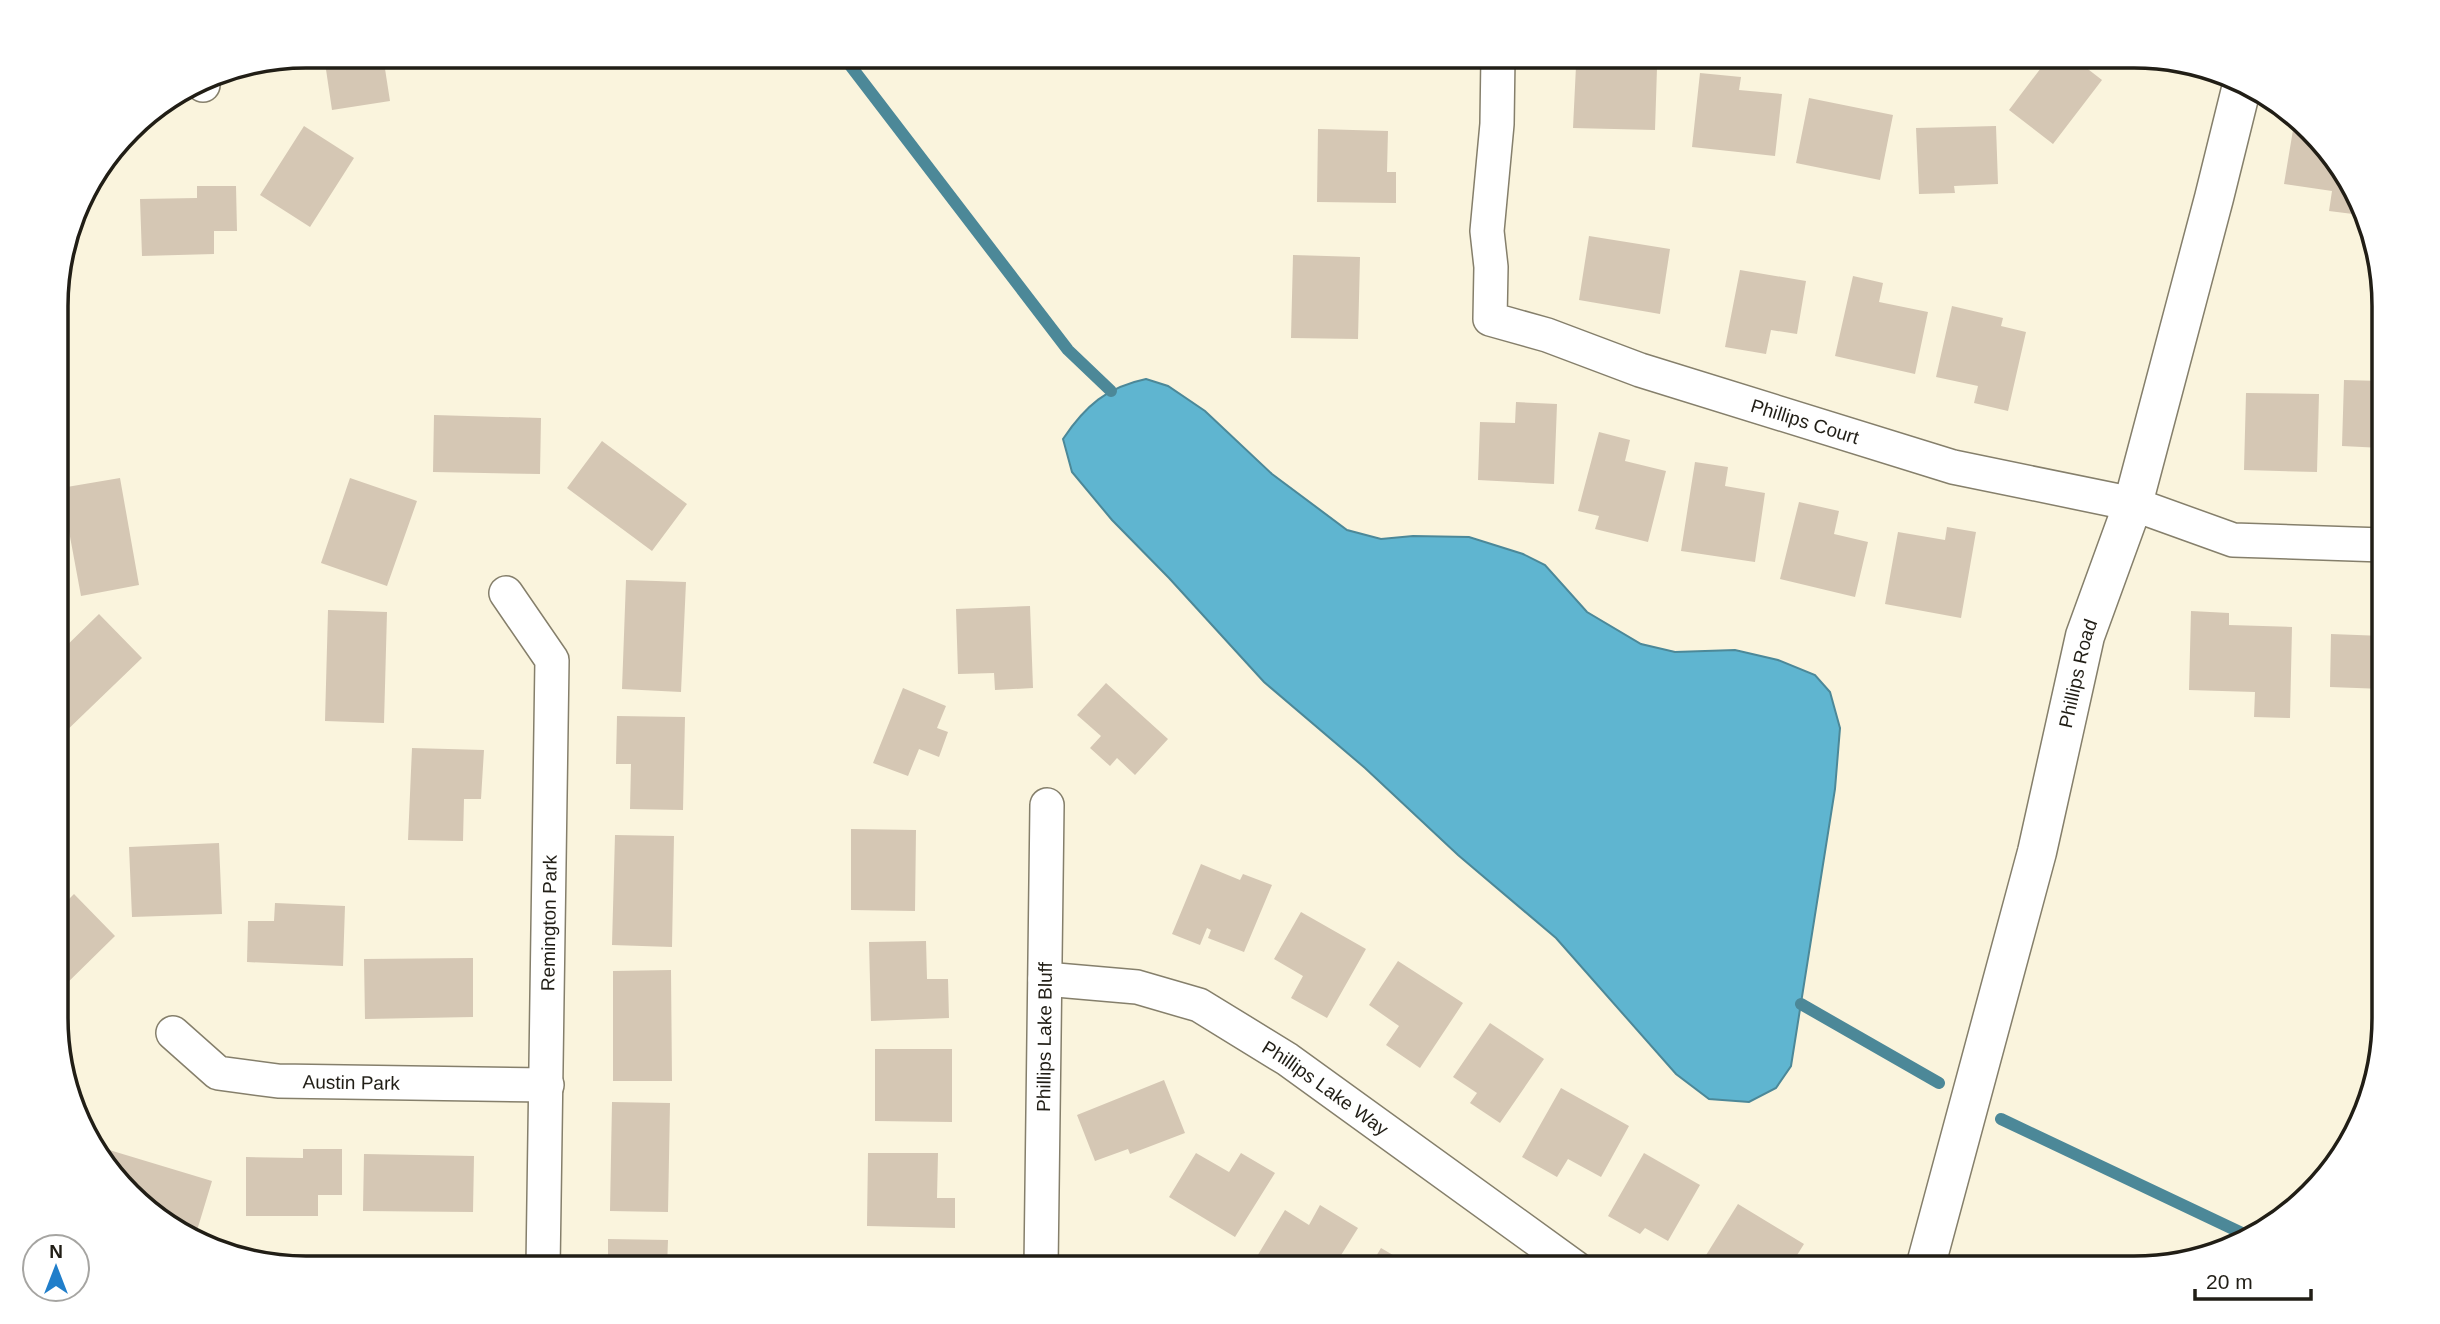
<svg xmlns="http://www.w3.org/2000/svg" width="2440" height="1324" font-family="Helvetica,sans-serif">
<rect width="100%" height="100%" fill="#faf4dd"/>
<path fill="#5fb5d0" stroke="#4c8898" stroke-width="2" d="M 1146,379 L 1168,386 L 1205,411 L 1272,474 L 1347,530 L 1381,539 L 1413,536 L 1469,537 L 1523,554 L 1545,565 L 1587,612 L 1641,644 L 1675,652 L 1735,650 L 1778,660 L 1815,675 L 1830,692 L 1840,728 L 1835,789 L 1791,1066 L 1776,1088 L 1749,1102 L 1709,1099 L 1676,1074 L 1556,938 L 1458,855 L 1365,768 L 1264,682 L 1169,578 L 1112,520 L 1072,472 L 1063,439 C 1085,406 1107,387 1146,379 Z"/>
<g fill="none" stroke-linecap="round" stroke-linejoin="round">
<path stroke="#4c8898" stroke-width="12" d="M 843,56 L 1068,350 L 1111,391
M 1801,1004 L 1939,1083
M 2001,1119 L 2246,1235"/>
</g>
<path fill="#d5c7b4" d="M 324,56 L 383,56 L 390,101 L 332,110 Z
M 2050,56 L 2071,56 L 2102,80 L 2053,144 L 2009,110 Z
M 1576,66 L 1657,68 L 1655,130 L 1573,128 Z
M 1700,73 L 1741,77 L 1739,90 L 1782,94 L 1775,156 L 1692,147 Z
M 1809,98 L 1893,115 L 1880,180 L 1796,163 Z
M 2294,124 L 2342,167 L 2355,202 L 2353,214 L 2329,211 L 2332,191 L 2284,184 Z
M 304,126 L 354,158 L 310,227 L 260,195 Z
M 1996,126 L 1998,184 L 1954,186 L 1955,193 L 1919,194 L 1916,128 Z
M 1318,129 L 1388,131 L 1387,172 L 1396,172 L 1396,203 L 1317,202 Z
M 197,186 L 236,186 L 237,231 L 214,231 L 214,254 L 142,256 L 140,199 L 197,198 Z
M 1589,236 L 1670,249 L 1660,314 L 1579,300 Z
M 1293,255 L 1360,257 L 1358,339 L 1291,338 Z
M 1740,270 L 1806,281 L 1797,334 L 1771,330 L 1766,354 L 1725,347 Z
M 1853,276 L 1883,283 L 1879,302 L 1928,312 L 1915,374 L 1835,356 Z
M 1952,306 L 2003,318 L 2001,326 L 2026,332 L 2008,411 L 1974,403 L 1978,386 L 1936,377 Z
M 2344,380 L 2382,381 L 2382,448 L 2342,446 Z
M 57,381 L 61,381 L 60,439 L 57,439 Z
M 2246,393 L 2319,394 L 2317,472 L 2244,470 Z
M 1516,402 L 1557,404 L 1554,484 L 1478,480 L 1480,422 L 1515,423 Z
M 434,415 L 541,418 L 540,474 L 433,472 Z
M 1599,432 L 1630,440 L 1625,461 L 1666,471 L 1648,542 L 1595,529 L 1599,516 L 1578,511 Z
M 602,441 L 687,504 L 652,551 L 567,488 Z
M 1695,462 L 1728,467 L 1725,486 L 1765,493 L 1755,562 L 1681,551 Z
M 120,478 L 139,585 L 81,596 L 61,488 Z
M 350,478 L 417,501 L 387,586 L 321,563 Z
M 1799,502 L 1839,511 L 1834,534 L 1868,542 L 1855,597 L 1780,579 Z
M 1947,527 L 1976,532 L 1961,618 L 1885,604 L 1898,532 L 1945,540 Z
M 626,580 L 686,582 L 681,692 L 622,689 Z
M 1030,606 L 1033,688 L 995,690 L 994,673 L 958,674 L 956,609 Z
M 328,610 L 387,612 L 384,723 L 325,721 Z
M 2191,611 L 2229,613 L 2229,625 L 2292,627 L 2290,718 L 2254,717 L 2255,692 L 2189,690 Z
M 99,614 L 142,658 L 61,736 L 58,732 L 57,655 Z
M 2331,634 L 2383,636 L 2383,689 L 2330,687 Z
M 1106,683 L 1168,739 L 1135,775 L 1117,758 L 1110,766 L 1090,748 L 1101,736 L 1077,715 Z
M 903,688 L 946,706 L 937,728 L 948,732 L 939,757 L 919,749 L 908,776 L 873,763 Z
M 617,716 L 685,717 L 683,810 L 630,809 L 631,764 L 616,764 Z
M 412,748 L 484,750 L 481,799 L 464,799 L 463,841 L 408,840 Z
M 851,829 L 916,830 L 915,911 L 851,910 Z
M 615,835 L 674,836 L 672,947 L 612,945 Z
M 219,843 L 222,914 L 132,917 L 129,847 Z
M 1201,864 L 1240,880 L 1243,874 L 1272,885 L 1244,952 L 1208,938 L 1211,930 L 1207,928 L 1200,945 L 1172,934 Z
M 74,894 L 115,936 L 58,992 L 58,910 Z
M 275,903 L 345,906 L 343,966 L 247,962 L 248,921 L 274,921 Z
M 1301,912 L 1366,949 L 1327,1018 L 1291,998 L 1303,976 L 1274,959 Z
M 926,941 L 927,979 L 948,979 L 949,1018 L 871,1021 L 869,942 Z
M 473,958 L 473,1017 L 365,1019 L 364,959 Z
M 1398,961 L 1463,1003 L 1420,1068 L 1386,1045 L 1399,1026 L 1369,1005 Z
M 671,970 L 672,1081 L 613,1081 L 613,971 Z
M 1490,1023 L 1544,1059 L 1500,1123 L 1470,1103 L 1477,1093 L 1453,1077 Z
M 875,1049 L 952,1049 L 952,1122 L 875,1121 Z
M 1164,1080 L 1185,1133 L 1130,1154 L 1128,1149 L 1095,1161 L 1077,1115 Z
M 1561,1088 L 1629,1126 L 1601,1177 L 1568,1159 L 1557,1177 L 1522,1157 Z
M 612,1102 L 670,1103 L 668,1212 L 610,1211 Z
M 82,1115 L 93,1128 L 88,1131 Z
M 106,1149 L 212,1181 L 195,1237 L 186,1234 L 103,1161 Z
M 303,1149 L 342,1149 L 342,1195 L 318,1195 L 318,1216 L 246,1216 L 246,1157 L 303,1158 Z
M 868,1153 L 938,1153 L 937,1198 L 955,1198 L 955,1228 L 867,1226 Z
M 1196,1153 L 1229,1172 L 1241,1153 L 1275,1173 L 1235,1237 L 1169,1197 Z
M 1644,1153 L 1700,1185 L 1668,1241 L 1645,1228 L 1640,1234 L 1608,1216 Z
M 364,1154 L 474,1156 L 473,1212 L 363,1211 Z
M 1738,1204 L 1804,1244 L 1789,1268 L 1698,1268 Z
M 1320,1205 L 1358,1228 L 1333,1268 L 1250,1268 L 1285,1210 L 1309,1225 Z
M 608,1239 L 668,1240 L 667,1268 L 608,1268 Z
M 1381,1248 L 1415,1268 L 1369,1268 Z
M 872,1255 L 929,1256 L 929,1268 L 872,1268 Z"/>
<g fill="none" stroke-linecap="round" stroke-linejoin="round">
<g stroke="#857f6b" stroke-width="36">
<g id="street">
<path id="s1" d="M 1498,56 L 1497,124 L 1487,231 L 1491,267 L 1490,319 L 1547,335 L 1640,370 L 1953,467 L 2133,504 L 2233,540 L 2383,545"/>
<path d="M 200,82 L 203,85"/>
<path d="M 506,593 L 552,660 L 543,1268"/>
<path id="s2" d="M 1045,979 L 1137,987 L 1199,1005 L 1287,1059 L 1576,1268"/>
<path id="s3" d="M 173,1033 L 218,1073 L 278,1081 L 547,1085"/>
<path id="s4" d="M 1041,1268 L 1047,805"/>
</g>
</g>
<g stroke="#857f6b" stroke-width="41">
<g id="secondary">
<path id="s5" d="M 1925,1268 L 2037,852 L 2085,636 L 2133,504 L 2214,198 L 2243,81"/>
</g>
</g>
<use href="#street" stroke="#fff" stroke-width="33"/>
<use href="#secondary" stroke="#fff" stroke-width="38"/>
</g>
<g text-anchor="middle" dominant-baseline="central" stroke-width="5" stroke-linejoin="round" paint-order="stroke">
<g font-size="19" fill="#211e16" stroke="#fff">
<text stroke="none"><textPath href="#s1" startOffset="595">Phillips Court</textPath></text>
<text stroke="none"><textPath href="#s5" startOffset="614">Phillips Road</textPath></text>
<text transform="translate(549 923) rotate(-89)">Remington Park</text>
<text stroke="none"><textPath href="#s4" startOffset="231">Phillips Lake Bluff</textPath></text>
<text stroke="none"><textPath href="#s3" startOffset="194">Austin Park</textPath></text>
<text stroke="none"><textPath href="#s2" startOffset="308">Phillips Lake Way</textPath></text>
</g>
</g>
<path d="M0 0H2440V1324H0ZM306 68H2134A238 238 0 0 1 2372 306V1018A238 238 0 0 1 2134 1256H306A238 238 0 0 1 68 1018V306A238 238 0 0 1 306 68Z" fill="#fff" fill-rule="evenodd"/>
<path fill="none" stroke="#211e16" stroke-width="3.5" d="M306 68H2134A238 238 0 0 1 2372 306V1018A238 238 0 0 1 2134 1256H306A238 238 0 0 1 68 1018V306A238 238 0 0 1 306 68Z"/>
<g transform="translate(56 1268)"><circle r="33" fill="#ffffff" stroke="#a6a5a2" stroke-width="2"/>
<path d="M0-5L12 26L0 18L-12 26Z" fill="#207eca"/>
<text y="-10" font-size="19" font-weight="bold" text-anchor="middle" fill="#211e16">N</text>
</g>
<path d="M2195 1289v10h116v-10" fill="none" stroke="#211e16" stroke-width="3.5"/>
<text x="2206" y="1289" font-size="21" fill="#211e16" stroke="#ffffff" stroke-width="5" paint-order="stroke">20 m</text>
</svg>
